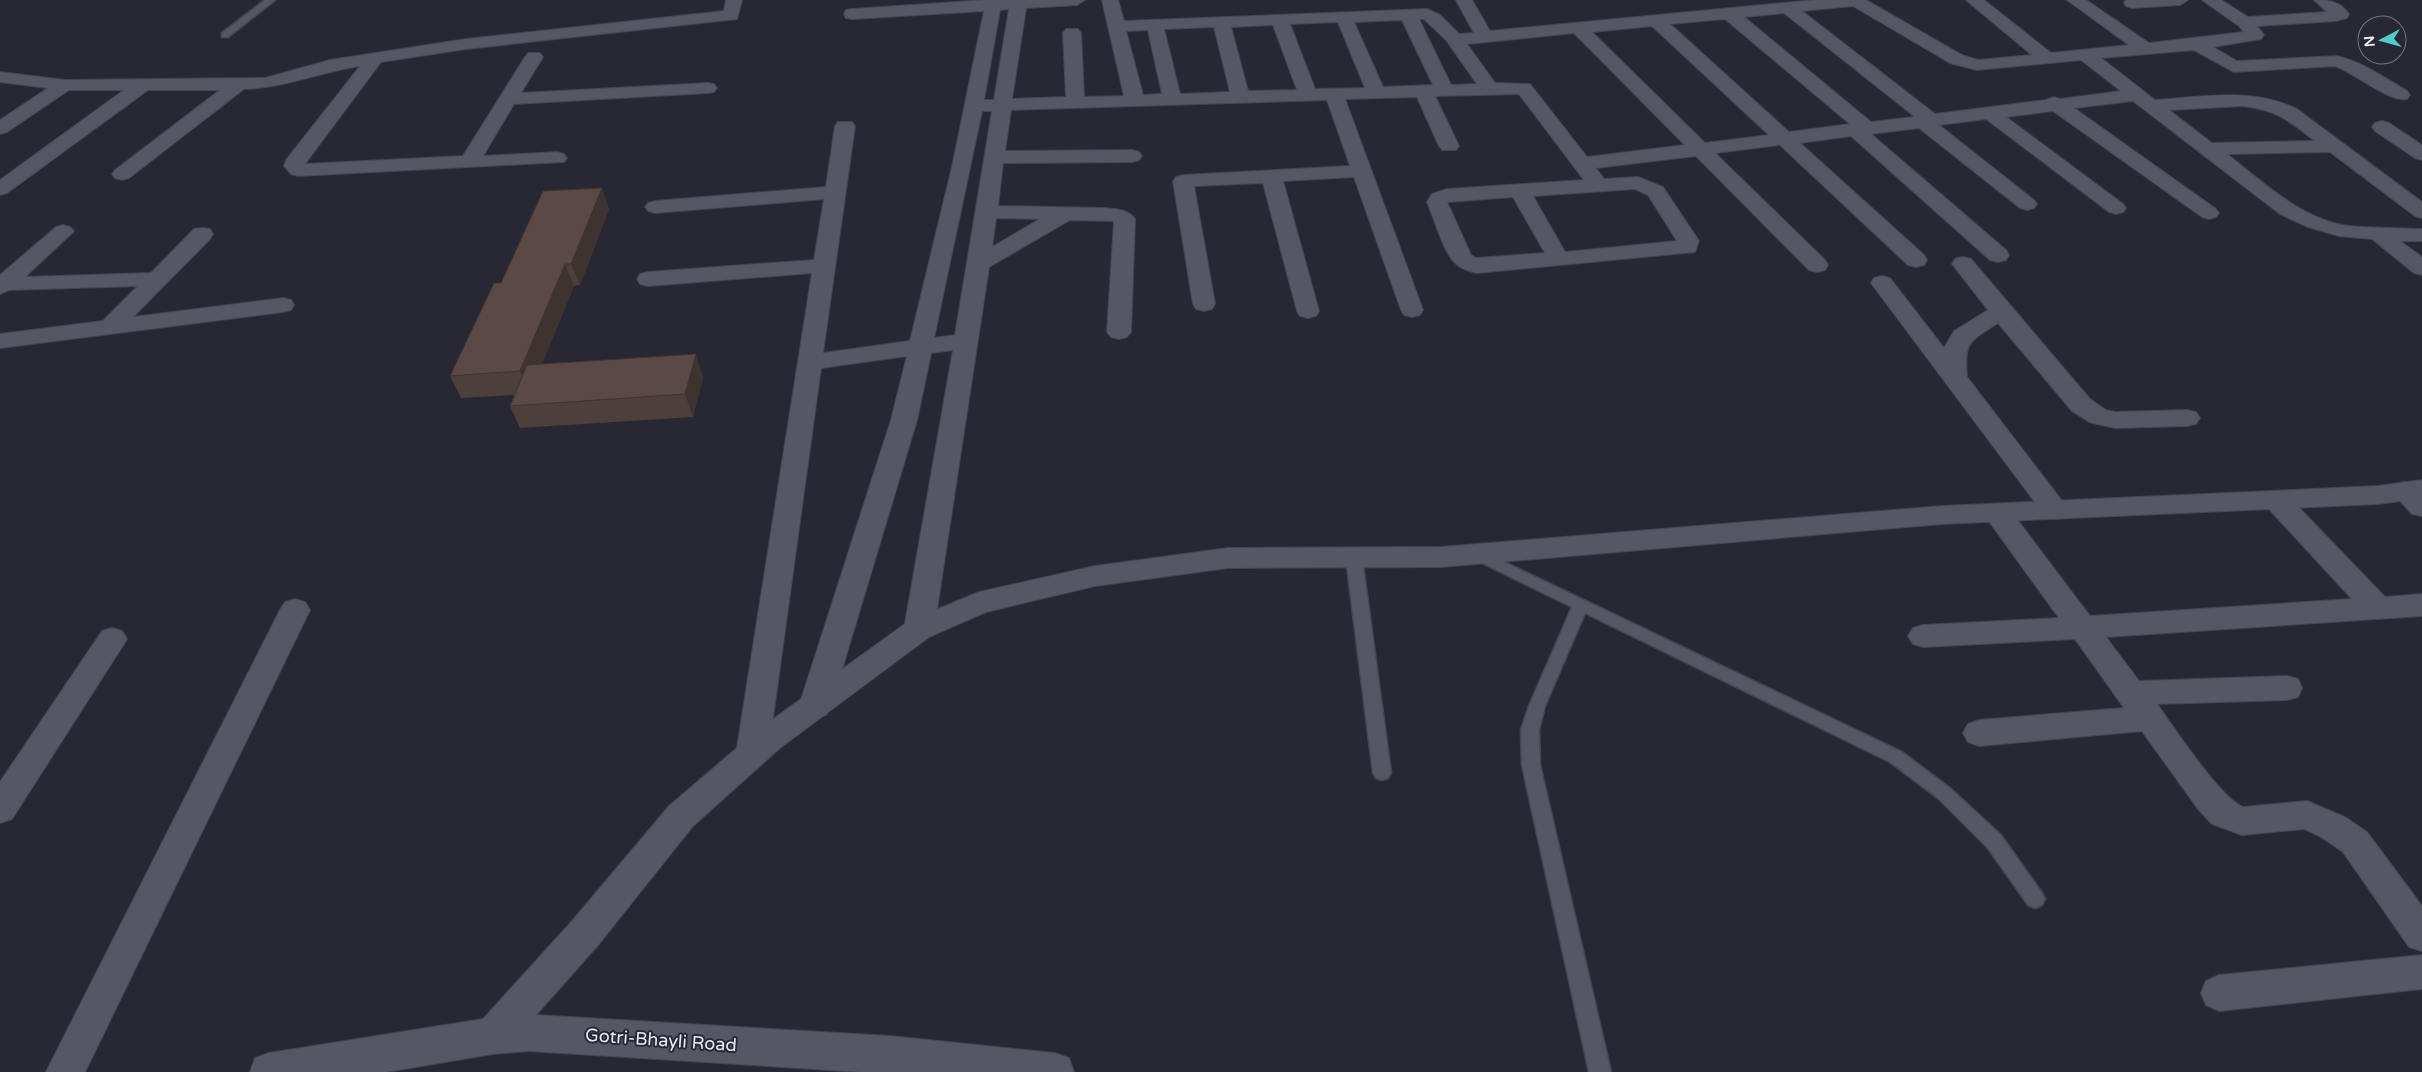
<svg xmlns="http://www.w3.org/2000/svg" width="2422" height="1072" font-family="'Varela Round',sans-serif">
<rect width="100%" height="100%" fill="#282835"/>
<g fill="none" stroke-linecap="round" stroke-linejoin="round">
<g stroke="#454550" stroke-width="3">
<path id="lane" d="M 265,0 L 275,0 L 228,37 L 222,37 L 222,33 Z
M 1477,549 L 1902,752 L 1951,789 L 2001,835 L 2042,893 L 2045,899 L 2042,905 L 2035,908 L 2028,905 L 1987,847 L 1939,799 L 1890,762 L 1585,613 L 1545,706 L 1539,730 L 1540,765 L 1611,1072 L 1589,1072 L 1522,765 L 1521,730 L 1529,706 L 1572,607 L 1472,558 L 1469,554 L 1472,550 Z
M 1354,553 L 1359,554 L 1362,558 L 1391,773 L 1388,778 L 1382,780 L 1376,778 L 1373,773 L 1346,558 L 1349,554 Z"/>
</g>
<g stroke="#454550" stroke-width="2">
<path id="street" d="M 726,0 L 742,0 L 737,19 L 466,49 L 381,62 L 305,164 L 463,156 L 525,57 L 528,53 L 540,53 L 543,57 L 521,93 L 708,83 L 714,84 L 717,88 L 714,92 L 708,93 L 514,104 L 483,156 L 557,152 L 564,154 L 567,158 L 564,162 L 298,176 L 291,174 L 284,166 L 286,160 L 360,66 C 321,72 283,88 244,89 L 129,178 L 122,180 L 115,178 L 112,174 L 115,170 L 220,90 L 148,90 L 7,193 L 0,195 L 0,180 L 124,90 L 69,90 L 7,132 L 0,134 L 0,120 L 48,88 L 0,82 L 0,72 L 65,80 L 265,78 L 330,60 L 466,39 L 724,11 Z
M 986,0 L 1085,0 L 1077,5 L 1026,8 L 1012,99 L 1066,97 L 1063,33 L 1066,29 L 1078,29 L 1081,33 L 1084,97 L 1124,96 L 1102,0 L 1118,0 L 1124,21 L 1427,9 L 1440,15 L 1459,34 L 1474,33 L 1456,0 L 1472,0 L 1490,31 L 1815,0 L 1866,0 L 1962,55 L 1978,60 L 2032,55 L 1966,0 L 1984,0 L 2051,53 L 2129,45 L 2067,0 L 2086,0 L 2149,43 L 2244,32 L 2239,26 L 2202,0 L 2221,0 L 2248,17 L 2327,12 L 2314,0 C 2329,0 2340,1 2349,14 L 2347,18 L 2336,21 L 2257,26 L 2264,35 L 2261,39 L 2213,47 L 2237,61 L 2337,56 C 2363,62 2385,78 2407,91 L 2410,95 L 2407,99 C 2390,103 2355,73 2335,66 L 2234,72 L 2194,50 L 2101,58 L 2155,100 C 2203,97 2252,87 2297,109 L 2422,202 L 2422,218 L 2415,216 L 2330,152 L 2227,154 C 2263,182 2302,220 2349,226 C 2373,228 2398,228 2422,229 L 2422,241 L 2400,241 L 2422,257 L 2422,275 L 2414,273 L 2372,239 L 2339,236 L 2308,227 L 2280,214 L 2133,101 L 2074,108 L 2216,209 L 2219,213 L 2216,217 L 2209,219 L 2202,217 L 2053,111 L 2006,117 L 2123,204 L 2126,208 L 2123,212 L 2116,214 L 2109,212 L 1986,119 L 1939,125 L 2034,200 L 2037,204 L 2034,208 L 2027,210 L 2020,208 L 1919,128 L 1871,134 L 2006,250 L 2009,255 L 2006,260 L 1998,262 L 1990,260 L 1851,136 L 1800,143 L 1924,255 L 1927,260 L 1924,265 L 1916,267 L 1908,265 L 1780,145 L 1715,153 L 1825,260 L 1828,265 L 1825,270 L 1817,272 L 1809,270 L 1696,156 L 1596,168 L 1604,179 L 1638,177 L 1663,187 L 1699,241 L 1695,252 L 1477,273 C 1469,271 1461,269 1455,263 C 1443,251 1434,218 1427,202 L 1432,194 L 1447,189 L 1584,180 L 1519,94 L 1435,96 L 1459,146 L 1456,150 L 1442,150 L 1439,146 L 1417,97 L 1345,99 L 1423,310 L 1420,315 L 1412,317 L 1404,315 L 1401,310 L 1354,177 L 1283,181 L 1319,311 L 1316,316 L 1308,318 L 1300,316 L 1297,311 L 1263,183 L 1194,186 L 1215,304 L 1212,309 L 1204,311 L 1196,309 L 1193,304 L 1173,181 L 1176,177 L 1183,175 L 1350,166 L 1327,100 L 1011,110 L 1005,151 L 1132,150 L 1139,152 L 1142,156 L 1139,160 L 1132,162 L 1003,163 L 998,206 L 1104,208 C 1115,209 1128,209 1135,219 L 1131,332 L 1127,337 L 1119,339 L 1111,337 L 1107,332 L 1114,222 L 1113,221 L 1070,220 L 989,267 L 934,629 L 929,637 L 919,640 L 909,637 L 904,629 L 953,350 L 931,353 L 917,420 L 831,706 L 826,715 L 815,718 L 804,715 L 799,706 L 891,420 L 907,356 L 821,368 L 768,754 L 763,763 L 752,767 L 741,763 L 736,754 L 812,273 L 648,286 L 640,284 L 637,279 L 640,274 L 648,272 L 814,260 L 824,199 L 655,213 L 648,211 L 645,207 L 648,203 L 655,201 L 826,187 L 835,126 L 838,122 L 852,122 L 855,126 L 823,353 L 910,341 L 952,167 L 984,11 L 852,19 L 846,18 L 844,14 L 846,10 L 852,9 ZM 1853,6 L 1950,63 L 1977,70 L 2081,60 L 2121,91 L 2060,99 L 2054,97 L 2046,100 L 1935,114 L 1802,11 ZM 1009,9 L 994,100 L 984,100 L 1000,10 ZM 1784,13 L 1914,116 L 1914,117 L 1871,122 L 1744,17 ZM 1419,19 L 1424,19 L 1446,40 L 1477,84 L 1451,85 ZM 1725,19 L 1850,124 L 1789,132 L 1670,24 ZM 1402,20 L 1433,85 L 1383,87 L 1354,22 ZM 1338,22 L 1365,88 L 1315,89 L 1290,24 ZM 1273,25 L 1297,90 L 1248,91 L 1231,27 ZM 1652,26 L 1769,135 L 1705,143 L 1592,32 ZM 1214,27 L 1230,92 L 1180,94 L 1164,29 ZM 1148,30 L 1162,94 L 1143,95 L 1126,31 ZM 1574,33 L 1685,145 L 1587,157 L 1530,84 L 1495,83 L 1467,44 ZM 2242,106 C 2277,110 2288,120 2315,141 L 2212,143 L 2169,110 ZM 982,111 L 992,111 L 955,335 L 934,338 ZM 1635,189 L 1648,195 L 1677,241 L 1565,252 L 1533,196 ZM 1513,197 L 1545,253 L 1476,258 L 1471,255 L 1447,202 ZM 996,218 L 1040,219 L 992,247 Z
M 2126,0 L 2188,0 L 2180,5 L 2132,8 L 2126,6 L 2124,3 Z
M 2382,121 L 2389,123 L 2422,145 L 2422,160 L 2415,158 L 2375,131 L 2372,127 L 2375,123 Z
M 63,225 L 70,227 L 74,231 L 70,235 L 25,277 L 151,273 L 194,229 L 202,228 L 210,229 L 213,234 L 210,239 L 133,317 L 283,298 L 291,300 L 294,305 L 291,310 L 283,312 L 0,348 L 0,334 L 103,321 L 138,286 L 9,290 L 0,294 L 0,275 L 56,227 Z
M 1963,257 L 1971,259 L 2090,399 L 2106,410 L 2115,412 L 2187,410 L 2196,412 L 2200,418 L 2196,424 L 2187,426 L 2115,428 L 2089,422 L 2072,411 L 1998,323 C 1969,342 1964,341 1967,377 L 2069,510 L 2066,517 L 2056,519 L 2046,517 L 1871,283 L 1874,278 L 1882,276 L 1890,278 L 1944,348 L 1954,331 L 1988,310 L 1952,264 L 1955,259 Z
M 2404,482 L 2413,485 L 2422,492 L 2422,516 L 2412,514 L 2391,491 L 2395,485 Z
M 2276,491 L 2285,493 L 2385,597 L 2422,594 L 2422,616 L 2106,637 L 2139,681 L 2287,676 L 2298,679 L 2302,688 L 2298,697 L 2287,700 L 2157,704 C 2174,727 2220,798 2243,807 L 2307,801 L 2345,817 L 2367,832 L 2422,906 L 2422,951 L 2409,947 L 2343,852 L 2321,837 L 2305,829 L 2242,835 L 2212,824 L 2198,809 L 2142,731 L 1979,746 L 1968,742 L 1963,733 L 1968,724 L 1979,720 L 2124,708 L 2075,639 L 1923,647 L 1913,644 L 1908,636 L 1913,628 L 1923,625 L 2059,618 L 1983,513 L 1987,506 L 1997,504 L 2007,506 L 2090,616 L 2352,599 L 2267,507 L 2263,500 L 2267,493 Z
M 295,599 L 305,602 L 310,610 L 85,1072 L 46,1072 L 280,610 L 285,602 Z
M 112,628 L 122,631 L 127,639 L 122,647 L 12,819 L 0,823 L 0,782 L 102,631 Z
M 2422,955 L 2422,989 L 2219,1011 L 2206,1005 L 2201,993 L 2206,981 L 2219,975 Z"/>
</g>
<g stroke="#454550" stroke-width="2">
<path id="secondary" d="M 2422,480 L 2422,498 L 2378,504 L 1942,524 L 1441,567 L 1228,568 L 1095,586 L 986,612 L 929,637 L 780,748 L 693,826 L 599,944 L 536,1015 L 890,1036 L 1055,1053 L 1069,1058 L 1074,1072 L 861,1072 L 529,1051 L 493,1054 L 386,1072 L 250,1072 L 255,1058 L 269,1053 L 483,1019 L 573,920 L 669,806 L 758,730 L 909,621 L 979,592 L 1095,566 L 1228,548 L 1441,547 L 1942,506 L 2378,486 Z"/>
</g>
<use href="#lane" fill="#565665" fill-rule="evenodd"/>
<use href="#street" fill="#565665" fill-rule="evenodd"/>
<use href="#secondary" fill="#565665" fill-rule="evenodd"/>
</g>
<path fill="#4d3f3a" d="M 609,209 L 580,285 L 574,286 L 542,364 L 703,377 L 693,417 L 520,428 L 510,406 L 514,395 L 461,398 L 450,376 L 501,283 Z"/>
<path fill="#3f3330" d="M 602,188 L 609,209 L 580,285 L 571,264 Z
M 565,264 L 574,286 L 530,394 L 520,371 Z
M 696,354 L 703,377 L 693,417 L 685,394 Z"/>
<path fill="#5a4944" stroke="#3f3330" d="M 602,188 L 571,264 L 565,264 L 520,371 L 450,376 L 494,283 L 501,283 L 543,191 Z
M 696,354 L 685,394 L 510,406 L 527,365 Z"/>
<g text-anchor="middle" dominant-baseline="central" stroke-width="4" stroke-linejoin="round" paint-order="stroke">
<g font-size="18" fill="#ebebf4" stroke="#282835">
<text transform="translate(661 1040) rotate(4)">Gotri-Bhayli Road</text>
</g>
</g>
<g transform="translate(2382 40) rotate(264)"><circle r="24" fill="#282835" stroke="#767681"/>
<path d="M0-4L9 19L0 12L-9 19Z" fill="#53cdca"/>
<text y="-8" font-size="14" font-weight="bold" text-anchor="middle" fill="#ebebf4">N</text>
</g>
</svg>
